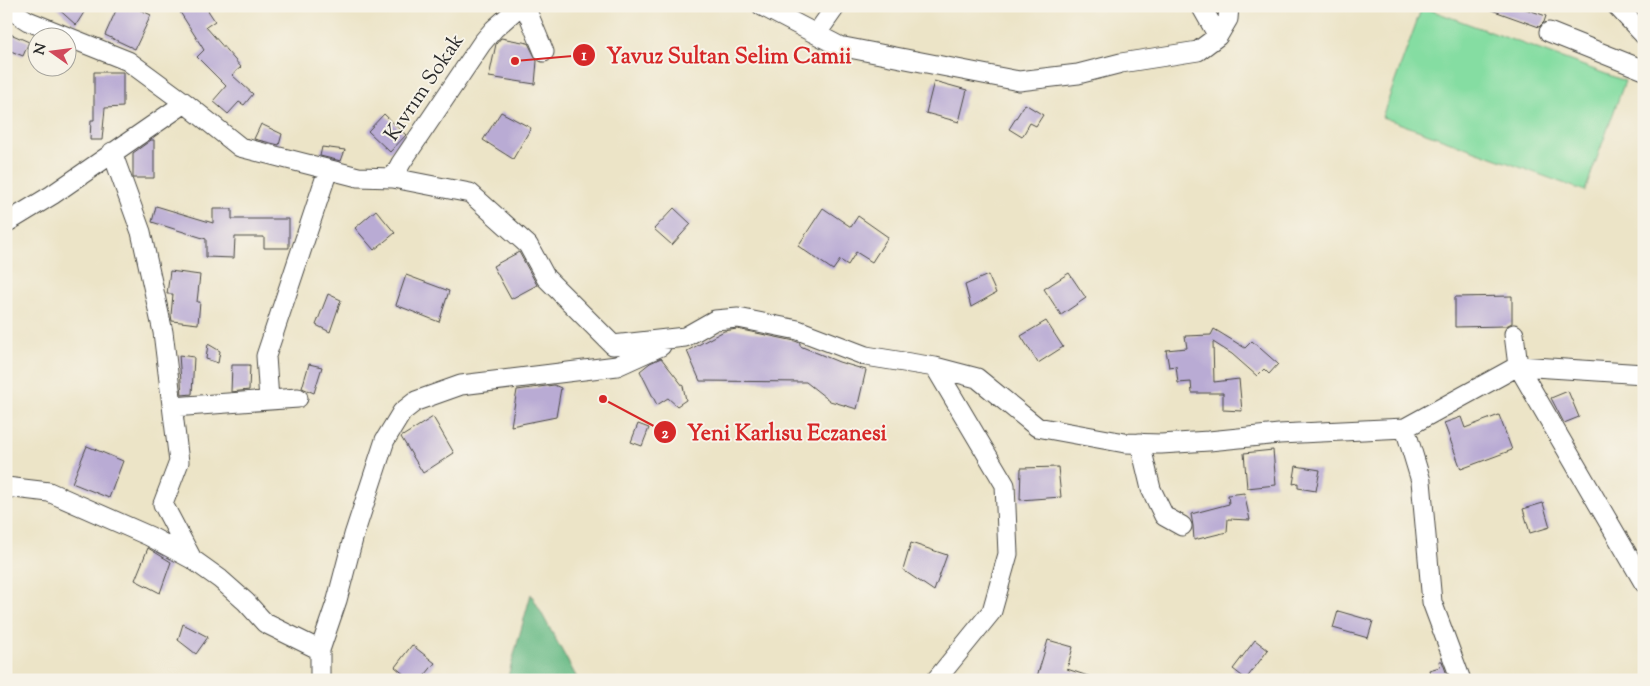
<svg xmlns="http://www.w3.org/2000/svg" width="1650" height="686" font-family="'Sorts Mill Goudy',serif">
<rect width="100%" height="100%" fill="#f7f3e8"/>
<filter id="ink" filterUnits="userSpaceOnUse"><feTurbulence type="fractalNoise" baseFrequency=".02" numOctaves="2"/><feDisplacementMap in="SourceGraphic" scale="10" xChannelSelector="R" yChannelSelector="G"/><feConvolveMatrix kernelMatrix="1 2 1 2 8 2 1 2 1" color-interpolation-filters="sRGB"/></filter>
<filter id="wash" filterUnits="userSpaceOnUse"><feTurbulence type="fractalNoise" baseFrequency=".0096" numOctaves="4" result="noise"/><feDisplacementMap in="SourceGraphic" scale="20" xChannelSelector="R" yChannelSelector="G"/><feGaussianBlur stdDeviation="1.12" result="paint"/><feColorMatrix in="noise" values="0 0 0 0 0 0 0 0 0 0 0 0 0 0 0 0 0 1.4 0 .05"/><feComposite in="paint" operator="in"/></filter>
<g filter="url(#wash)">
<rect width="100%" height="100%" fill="#ece4c7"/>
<path fill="#85dda2" stroke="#588466" d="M 1422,7 L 1625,81 L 1585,191 L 1382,117 Z"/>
<path fill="#6cbc88" stroke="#4c745a" d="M 531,594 L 578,680 L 507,680 Z"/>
<g id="blocks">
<path fill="#b9abd4" d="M 55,6 L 88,6 L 76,25 Z
M 118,6 L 132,6 L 151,15 L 135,49 L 105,35 Z
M 189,6 L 205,6 L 215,21 L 206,27 L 241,67 L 232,75 L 253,94 L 244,105 L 239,102 L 228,114 L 213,101 L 226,86 L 197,57 L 204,50 L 180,12 Z
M 1486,6 L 1517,6 L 1546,16 L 1544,22 L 1539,27 L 1486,8 Z
M 6,32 L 29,42 L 23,56 L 6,49 Z
M 501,38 L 528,43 L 537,61 L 535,84 L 489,77 L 496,44 Z
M 94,72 L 123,72 L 123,107 L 105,108 L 102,140 L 90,140 L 91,120 L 94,120 Z
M 934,81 L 967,90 L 959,122 L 926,113 Z
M 1025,104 L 1043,115 L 1036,126 L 1030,123 L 1022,137 L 1009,129 Z
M 501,112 L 531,128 L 513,159 L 483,140 Z
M 384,114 L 406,135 L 390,152 L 368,131 Z
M 261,124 L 282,134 L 279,145 L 254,139 Z
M 151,140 L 154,140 L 154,178 L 133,178 L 133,153 Z
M 322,147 L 345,150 L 341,161 L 320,156 Z
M 156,206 L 213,223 L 213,209 L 232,209 L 232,219 L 289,219 L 289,248 L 264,248 L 264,237 L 235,237 L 234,258 L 206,257 L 206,239 L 152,222 Z
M 674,208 L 691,224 L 672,245 L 654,229 Z
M 823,208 L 851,227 L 858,216 L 888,237 L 872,262 L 856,252 L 848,265 L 840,260 L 833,270 L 798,246 Z
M 376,210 L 395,233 L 374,250 L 355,228 Z
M 519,252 L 537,285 L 511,299 L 493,266 Z
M 170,271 L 200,275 L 197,302 L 200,302 L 198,324 L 172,321 L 171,315 L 173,294 L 167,294 Z
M 1069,273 L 1086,298 L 1061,315 L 1044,289 Z
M 406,275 L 449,291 L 439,322 L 396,305 Z
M 988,275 L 996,293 L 971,307 L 965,285 Z
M 328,294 L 341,300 L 330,332 L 316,325 Z
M 1512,296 L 1512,323 L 1506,326 L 1455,327 L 1455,297 Z
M 1046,321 L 1063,347 L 1038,363 L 1021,336 Z
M 737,329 L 795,341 L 800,343 L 800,346 L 839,362 L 866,370 L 857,409 L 830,401 L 806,382 L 700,381 L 687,351 L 724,331 Z
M 1214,329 L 1245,348 L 1252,341 L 1278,364 L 1269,374 L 1264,369 L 1257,376 L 1232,354 L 1213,342 L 1214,382 L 1239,379 L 1242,411 L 1223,410 L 1223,393 L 1192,393 L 1191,382 L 1178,383 L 1176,366 L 1169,367 L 1166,350 L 1187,348 L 1185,336 L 1211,335 Z
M 208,344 L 220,351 L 218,363 L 206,359 Z
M 179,355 L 194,357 L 192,394 L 182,395 Z
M 661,358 L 683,386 L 686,400 L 677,406 L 668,398 L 657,405 L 640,371 L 650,363 Z
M 309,364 L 322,367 L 314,393 L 302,388 Z
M 232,365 L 250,365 L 249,390 L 231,392 Z
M 554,385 L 561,388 L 556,417 L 511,426 L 517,390 Z
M 1568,391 L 1579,417 L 1564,423 L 1551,398 Z
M 1499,415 L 1512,450 L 1461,469 L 1444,423 L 1461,417 L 1465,428 Z
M 433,417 L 454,453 L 423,473 L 401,437 Z
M 638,424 L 649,428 L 642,446 L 631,442 Z
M 87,446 L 123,461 L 109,498 L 72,483 Z
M 1273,450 L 1276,485 L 1247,488 L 1244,453 Z
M 1296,466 L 1320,470 L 1316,491 L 1298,488 L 1298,483 L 1293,484 Z
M 1058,467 L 1061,497 L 1020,500 L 1021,468 Z
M 1244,493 L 1250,520 L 1228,519 L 1227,532 L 1194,540 L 1193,526 L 1191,514 L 1229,504 L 1228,495 Z
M 1543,503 L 1550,527 L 1530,533 L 1523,509 Z
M 911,543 L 947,555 L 934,591 L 903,570 Z
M 148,548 L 171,562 L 160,593 L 135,580 Z
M 1338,611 L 1373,621 L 1368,638 L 1333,628 Z
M 183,624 L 208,637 L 196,654 L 178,640 Z
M 1048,640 L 1073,647 L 1067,669 L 1094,678 L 1093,680 L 1036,680 Z
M 1255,640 L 1268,650 L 1246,679 L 1233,669 Z
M 412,645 L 435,663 L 421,680 L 411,680 L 395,667 Z
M 1439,661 L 1442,661 L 1449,680 L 1432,680 L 1429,670 L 1440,667 Z"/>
</g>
</g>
<g filter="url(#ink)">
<use href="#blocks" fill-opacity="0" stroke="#484742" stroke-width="1"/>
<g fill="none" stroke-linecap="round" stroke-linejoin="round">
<g stroke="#484742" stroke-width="21">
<path id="minor" d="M 525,6 L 544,52
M 762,6 L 839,46 L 1019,81 L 1078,74 L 1121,63 L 1198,51 L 1218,36 L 1228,19 L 1229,6
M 1201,6 L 1218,36
M 1617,6 L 1644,35
M 6,7 L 28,21 L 128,61 L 185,103 L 240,147 L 358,177 L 393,178 L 470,193 L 528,245 L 546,278 L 613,345 L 685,337 L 715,320 L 738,318 L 798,330 L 866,356 L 935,367 L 977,378 L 1037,427 L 1125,443 L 1161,444 L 1209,441 L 1279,434 L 1405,428 L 1518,366 L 1644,374
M 1549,32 L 1644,70
M 817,33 L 836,6
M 112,152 L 141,232 L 163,332 L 179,462 L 163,504 L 192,559
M 393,178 L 401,163 L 482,43 L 494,29 L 520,6
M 6,223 L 52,195 L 185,103
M 1514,334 L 1518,366 L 1644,583
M 935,367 L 1005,485 L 1008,554 L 992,611 L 936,680
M 269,400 L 266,356 L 328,170
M 173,407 L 298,398
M 1405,428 L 1421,481 L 1432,602 L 1461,680
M 1140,443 L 1151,489 L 1164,516 L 1182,526
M 6,487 L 49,492 L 149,536 L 192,559 L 220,579 L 246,602 L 265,623 L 320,650
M 320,680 L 320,650 L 337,600 L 354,535 L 385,440 L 402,412 L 416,401 L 461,385 L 617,366 L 661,346"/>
</g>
<use href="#minor" stroke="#fff" stroke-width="19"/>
</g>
</g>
<g text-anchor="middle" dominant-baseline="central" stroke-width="4" stroke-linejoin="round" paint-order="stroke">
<g font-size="21" fill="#2b2b2b" stroke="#f7f3e8">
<text transform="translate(425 88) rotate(-56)">Kıvrım Sokak</text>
</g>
</g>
<path fill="none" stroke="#d62828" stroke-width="2" d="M515 61L584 55M603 399L665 432"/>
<g fill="#d62828" stroke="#f7f3e8" stroke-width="2">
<circle cx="515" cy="61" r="5"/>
<circle cx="603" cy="399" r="5"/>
<circle cx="584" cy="55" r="12"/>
<circle cx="665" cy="432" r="12"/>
</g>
<g font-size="15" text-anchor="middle" font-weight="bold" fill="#fff">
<text x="584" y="60">1</text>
<text x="665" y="438">2</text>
</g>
<g font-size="22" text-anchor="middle" font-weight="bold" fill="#d62828" stroke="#f7f3e8" stroke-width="4" stroke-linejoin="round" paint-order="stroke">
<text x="729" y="63">Yavuz Sultan Selim Camii</text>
<text x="787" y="440">Yeni Karlısu Eczanesi</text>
</g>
<rect width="1650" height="686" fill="none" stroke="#f7f3e8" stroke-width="25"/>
<g transform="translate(52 52) rotate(284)"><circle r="24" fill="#f7f3e8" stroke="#a5a39c"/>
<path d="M0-4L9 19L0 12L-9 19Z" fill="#d1495b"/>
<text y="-8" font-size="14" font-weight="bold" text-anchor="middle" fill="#2b2b2b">N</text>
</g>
</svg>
